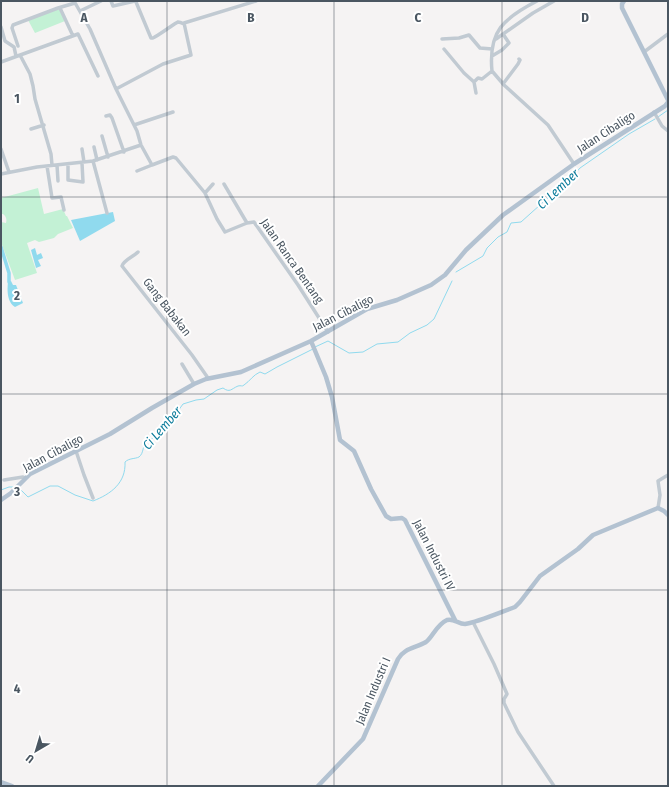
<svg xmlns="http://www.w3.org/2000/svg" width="669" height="787" font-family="'Fira Sans Condensed',sans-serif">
<rect width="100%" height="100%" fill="#f5f3f3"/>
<path fill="#c3f1d5" d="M 59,9 L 65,21 L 35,33 L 28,20 Z
M 38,188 L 44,214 L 63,209 L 66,216 L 67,216 L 73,228 L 58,234 L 54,238 L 39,242 L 35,240 L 27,243 L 37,273 L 15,280 L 1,242 L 1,222 L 6,223 C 7,219 6,216 3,214 L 1,214 L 1,198 Z"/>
<path fill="#90daee" d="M 113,212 L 115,221 L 80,241 L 71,220 Z
M 35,248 L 37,255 L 41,253 L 43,258 L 38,260 L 41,266 L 36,268 L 31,250 Z
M 11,281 L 13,285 L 16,285 L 23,303 L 15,307 C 7,302 7,290 8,282 Z"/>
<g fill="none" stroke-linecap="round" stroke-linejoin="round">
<path stroke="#90daee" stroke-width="1" d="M 658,117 L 668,110
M 456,272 L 483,256 L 487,248 L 498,237 L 507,232 L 511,223 L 521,222 L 550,196 L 564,186 L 580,168 L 629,134 L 655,119
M 315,347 L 328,341 L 349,353 L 363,352 L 377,344 L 398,342 L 410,333 L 427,325 L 434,319 L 452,281
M 19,488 L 28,497 L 50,486 L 58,486 L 75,495 L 93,501 C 111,494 126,483 125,462 C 129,458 135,459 139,457 C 144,453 142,447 146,443 C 150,438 157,437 161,432 C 163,429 163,426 164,423 C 166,419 171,414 174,411 L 178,411 L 183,404 L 196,400 L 204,399 L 217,390 L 223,388 C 230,393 231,389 238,386 C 241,385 242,387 244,385 C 250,381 253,375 260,372 L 265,374 L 277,367 L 313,349
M 1,490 L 9,487 L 14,487"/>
<path stroke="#90daee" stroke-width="3.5" d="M 1,247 L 9,273 L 9,282"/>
<path stroke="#c1cad2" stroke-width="3.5" d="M 74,1 L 90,29 L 116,89 L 137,131 L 141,145 L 152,165 L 173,157 L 176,158 L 205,193 L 217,219 L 225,232 L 247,223 L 254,222 L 298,285 L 328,332
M 111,1 L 113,6 L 135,1 L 136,2 L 151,38 L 153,38 C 158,36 175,23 178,22 C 180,22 182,23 184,24
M 537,1 C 504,18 488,31 492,71 L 504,85 L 548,125 L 574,164
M 60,8 L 73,36
M 80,11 L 101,1
M 1,27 L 5,41 L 14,47 L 16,56
M 442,39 L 459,38 L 469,35 L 480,48 L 492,49
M 496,39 L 533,13 L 554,1
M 18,46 L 12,28 L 13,25 L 58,8 L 75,3
M 444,49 L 464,73 L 474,82 L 476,93
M 644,52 L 668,34
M 20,55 L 30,74 L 33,86 L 35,99 L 51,154 L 52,165
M 492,56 L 502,50 L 509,43 L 503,34
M 1,62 L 78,34 L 98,76
M 474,82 L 478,78 L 482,79 L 492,71
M 503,84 L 518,64 L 520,60 L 519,59
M 116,89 L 163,64 L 191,55 L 184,23 L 256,1
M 654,112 L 662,126 L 668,131
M 106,116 L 110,115 L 112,118 L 124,152
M 134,125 L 173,112
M 31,129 L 44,125
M 102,136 L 108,157
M 94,147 L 97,160
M 1,149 L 9,172
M 82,149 L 84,162
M 93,161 L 107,213
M 68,164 L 68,180 L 83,182 L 82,163
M 57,165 L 58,181
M 47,166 L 52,198 L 61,197 L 64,210
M 137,171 L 152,165
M 1,174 L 37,167 L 93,161 L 141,145
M 224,184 L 247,223
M 205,193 L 213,184
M 138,252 C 133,257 124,260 122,266 L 192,355 L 208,378
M 182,364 L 194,384
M 76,451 L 84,475 L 93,498
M 4,480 L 23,477 L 25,478
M 658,508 L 660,495 L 658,481 L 668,475
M 473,622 L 494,664 L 507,694 L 504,699 L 504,703 L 518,732 L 554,786"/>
<path stroke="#b3c2d1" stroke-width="4.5" d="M 624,1 L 622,4 L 622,8 L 668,100
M 311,341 L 326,377 L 332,397 L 340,440 L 354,451 L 371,489 L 386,516 L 391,519 L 402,518 L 405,520 L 455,620
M 1,500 L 11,493 L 30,474 L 110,434 L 152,408 L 194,384 L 206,379 L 241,372 L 311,341 L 367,309 L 397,300 L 431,285 L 445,275 L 466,250 L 503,215 L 574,164 L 665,106 L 668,102
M 1,782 L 12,786
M 318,786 L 363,739 L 398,659 C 404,648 416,648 426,642 C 433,637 436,625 447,620 C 454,618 458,624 465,624 C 478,622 501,612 515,607 L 520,602 L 540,576 L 578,549 L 593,535 L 658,508 L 664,511 L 668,515"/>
</g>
<path fill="none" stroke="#4a5661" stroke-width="1" stroke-opacity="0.55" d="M 167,1 L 167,786M 334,1 L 334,786M 502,1 L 502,786M 1,197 L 668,197M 1,394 L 668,394M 1,590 L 668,590"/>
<g text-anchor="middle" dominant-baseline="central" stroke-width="4" stroke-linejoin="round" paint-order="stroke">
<g font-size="12" fill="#4a5661" stroke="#fff">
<text transform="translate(606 132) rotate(-33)">Jalan Cibaligo</text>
<text transform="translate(292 261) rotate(55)">Jalan Ranca Bentang</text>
<text transform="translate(167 307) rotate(52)">Gang Babakan</text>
<text transform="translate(343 313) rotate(-27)">Jalan Cibaligo</text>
<text transform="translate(53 453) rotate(-28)">Jalan Cibaligo</text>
<text transform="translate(434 555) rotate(63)">Jalan Industri IV</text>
<text transform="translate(373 691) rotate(-67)">Jalan Industri I</text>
</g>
<g font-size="13" font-style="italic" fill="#0c7c9b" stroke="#fff">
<text transform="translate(558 189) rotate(-43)">Ci Lember</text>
<text transform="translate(162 428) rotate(-49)">Ci Lember</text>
</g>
</g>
<g font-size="13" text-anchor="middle" font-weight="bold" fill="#4a5661" stroke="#fff" stroke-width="4" stroke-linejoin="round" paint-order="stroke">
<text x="84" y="22">A</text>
<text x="251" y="22">B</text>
<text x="418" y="22">C</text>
<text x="585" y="22">D</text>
<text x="17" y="103">1</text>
<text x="17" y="300">2</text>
<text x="17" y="496">3</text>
<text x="17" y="693">4</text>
</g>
<rect width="669" height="787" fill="none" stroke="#4a5661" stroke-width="4"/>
<g transform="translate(36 751) rotate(218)" stroke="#ffffff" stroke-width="3" paint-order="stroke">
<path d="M0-3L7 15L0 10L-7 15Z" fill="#4a5661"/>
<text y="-6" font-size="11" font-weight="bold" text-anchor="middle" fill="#4a5661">U</text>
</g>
</svg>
